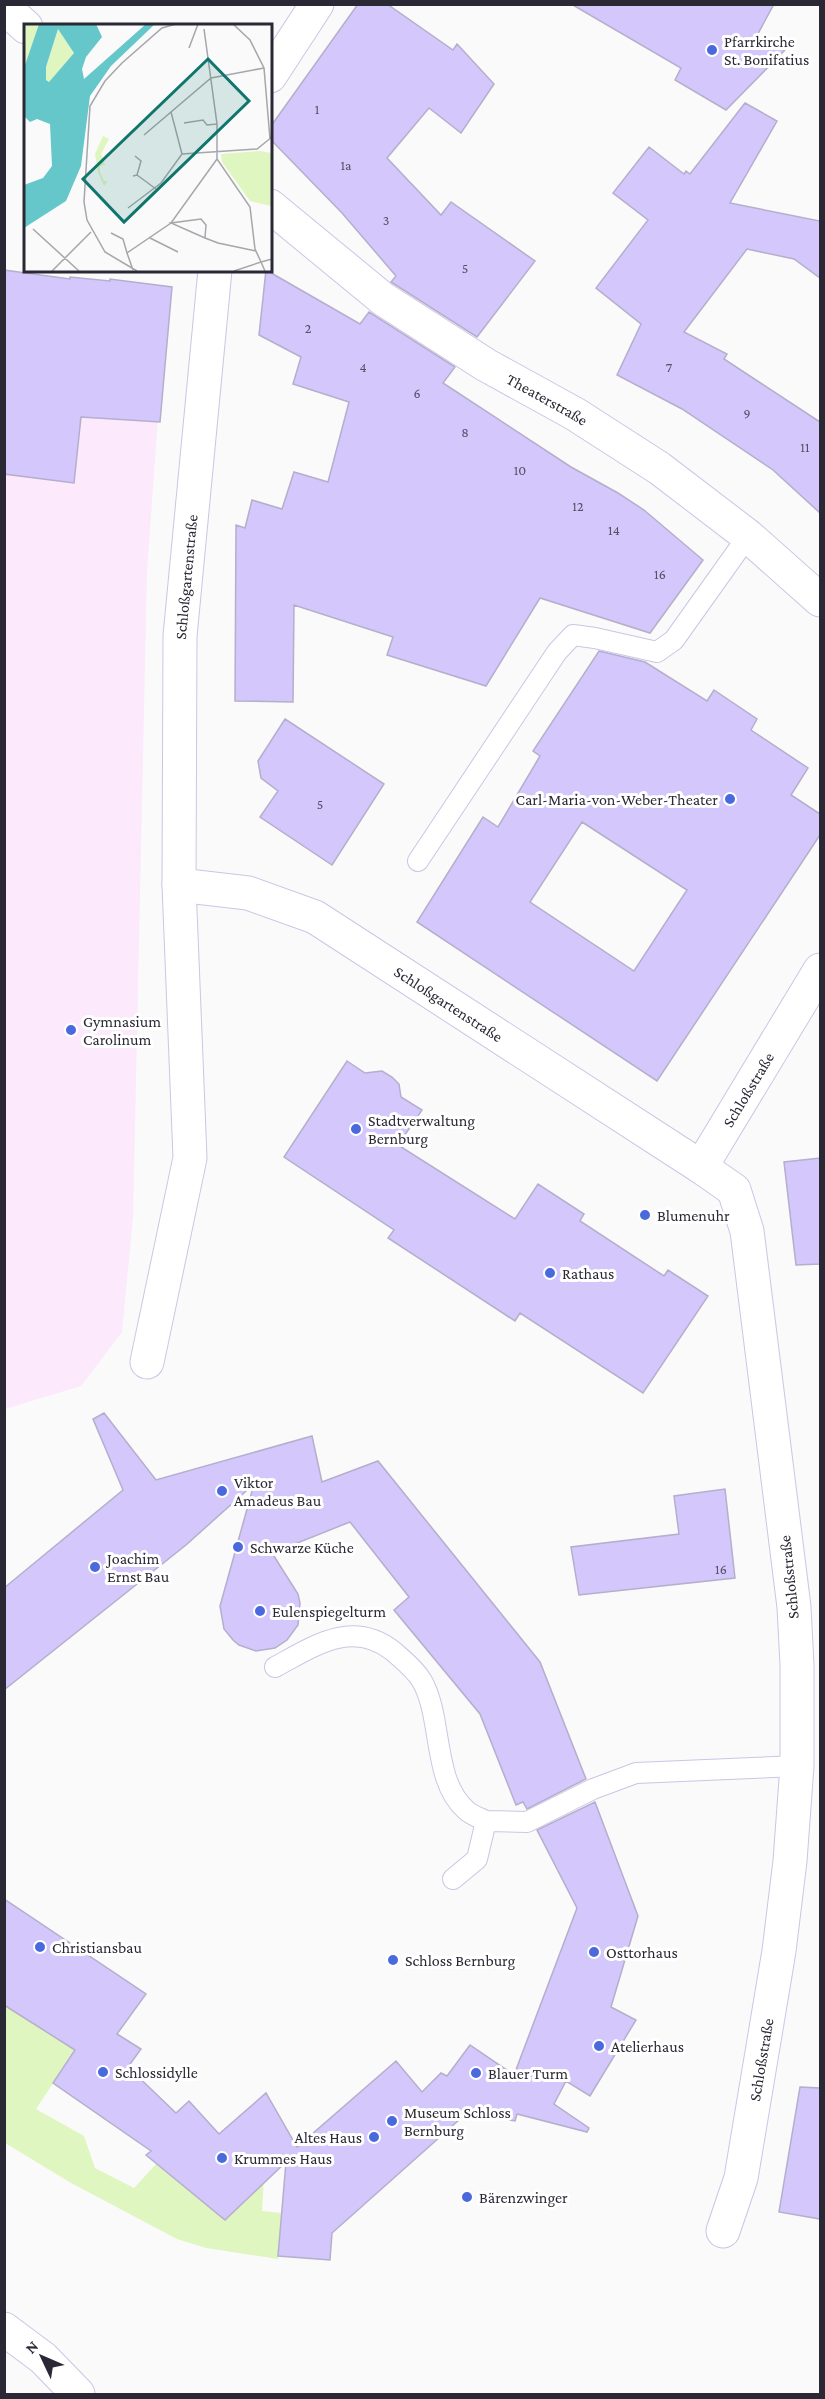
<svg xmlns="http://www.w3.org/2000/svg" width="825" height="2399" font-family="'Crimson Pro',serif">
<rect width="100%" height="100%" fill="#fafafa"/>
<path fill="#fce9fb" d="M 5,401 L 159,403 L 147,571 L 133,1217 L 122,1332 L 81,1386 L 5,1409 Z"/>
<path fill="#e0f6c0" d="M 5,2005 L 75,2050 L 36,2109 L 84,2136 L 95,2168 L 134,2188 L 156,2164 L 225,2220 L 264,2178 L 262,2211 L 282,2213 L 278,2259 L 206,2248 L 177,2239 L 71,2183 L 5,2143 Z"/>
<path fill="#d3c7fb" stroke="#b5aecc" stroke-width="1.5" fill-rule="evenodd" d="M 358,4 L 387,4 L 453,50 L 457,44 L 494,84 L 461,133 L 429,108 L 387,158 L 441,215 L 451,202 L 535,261 L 477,337 L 391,282 L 396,276 L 342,213 L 272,141 L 271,126 Z
M 571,4 L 774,4 L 753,43 L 785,50 L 726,110 L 675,80 L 681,68 Z
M 745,103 L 777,121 L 730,203 L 820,221 L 820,278 L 794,259 L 747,249 L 684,332 L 727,354 L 724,359 L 820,422 L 820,513 L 773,470 L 682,409 L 617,375 L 641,324 L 596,288 L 648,220 L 613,193 L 649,147 L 684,174 L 686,171 L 690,174 Z
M 4,270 L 70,279 L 70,277 L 110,281 L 110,279 L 172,287 L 160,422 L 81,417 L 74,483 L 4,474 Z
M 266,270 L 360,324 L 369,312 L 455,367 L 443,383 L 571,467 L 618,493 L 644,510 L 703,560 L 650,633 L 540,598 L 486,686 L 387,655 L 393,637 L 294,605 L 293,702 L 235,701 L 236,525 L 245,528 L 252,500 L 282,509 L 294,472 L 328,482 L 349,402 L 293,384 L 301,357 L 259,335 Z
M 599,651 L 645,662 L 707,701 L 714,690 L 757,719 L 751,730 L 808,768 L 791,795 L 820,814 L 820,835 L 657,1081 L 417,922 L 483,817 L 498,827 L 540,756 L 533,751 ZM 582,822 L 687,890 L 634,971 L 530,902 Z
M 285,719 L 384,784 L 332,865 L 260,817 L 278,791 L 261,778 L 258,761 Z
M 347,1061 L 365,1073 L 382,1071 L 392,1077 L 399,1084 L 401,1097 L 422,1110 L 398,1145 L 515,1219 L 538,1184 L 584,1214 L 580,1221 L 664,1276 L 668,1270 L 708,1296 L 643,1393 L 520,1313 L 515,1321 L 388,1238 L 394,1230 L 284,1157 Z
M 820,1158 L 820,1264 L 796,1265 L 784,1162 Z
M 104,1413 L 156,1480 L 312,1436 L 322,1482 L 378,1461 L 540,1662 L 586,1779 L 527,1809 L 523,1802 L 516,1805 L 480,1714 L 394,1610 L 409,1597 L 350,1522 L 272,1553 L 298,1594 L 300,1603 L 298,1625 L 287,1640 L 275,1648 L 256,1651 L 239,1645 L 233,1640 L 224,1629 L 220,1606 L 254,1484 L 186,1545 L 4,1690 L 4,1588 L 123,1490 L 93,1419 Z
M 725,1489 L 735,1578 L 579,1595 L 571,1547 L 679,1534 L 674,1496 Z
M 595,1802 L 638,1916 L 611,2007 L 636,2020 L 590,2096 L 566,2081 L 554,2104 L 589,2128 L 587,2132 L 517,2114 L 515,2121 L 468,2112 L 332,2233 L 330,2260 L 278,2256 L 286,2162 L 225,2220 L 146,2155 L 151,2151 L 53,2083 L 75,2050 L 4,2005 L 4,1899 L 146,1994 L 117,2034 L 141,2049 L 128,2067 L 176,2113 L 189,2101 L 219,2134 L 266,2093 L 297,2147 L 396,2061 L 422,2092 L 441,2073 L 447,2076 L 470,2045 L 514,2075 L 577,1908 L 537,1830 Z
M 800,2087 L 820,2088 L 820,2219 L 779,2212 Z"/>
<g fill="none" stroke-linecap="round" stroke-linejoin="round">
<g stroke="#cac6e5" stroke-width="22">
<path id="service" d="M 418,861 L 557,652 L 573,635 L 595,638 L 657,652 L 674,640 L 748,536
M 275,1667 C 314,1646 352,1619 393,1651 C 403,1660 415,1669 422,1681 C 443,1718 432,1780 466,1810 C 471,1815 480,1818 486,1821
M 453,1879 L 477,1859 L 486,1821 L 527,1822 L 593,1789 L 636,1773 L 797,1766"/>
</g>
<g stroke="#cac6e5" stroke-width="35">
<g id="minor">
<path d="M 4,7 L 26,27"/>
<path d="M 270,76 L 317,4"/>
<path id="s1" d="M 270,206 L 383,299 L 486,365 L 575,414 L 659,468 L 748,536 L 820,600"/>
<path id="s2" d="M 179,885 L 248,893 L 315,917 L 701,1167"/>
<path id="s3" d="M 147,1362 L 190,1158 L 179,885 L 180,636 L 215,270"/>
<path id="s4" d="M 723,2231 L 741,2178 L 779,1951 L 790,1861 L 797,1766 L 797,1665 L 794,1607 L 747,1231 L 734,1190 L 701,1167 L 820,970"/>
<path d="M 4,2329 L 43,2358 L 78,2394"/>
</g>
</g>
<use href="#service" stroke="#fff" stroke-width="20"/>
<use href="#minor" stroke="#fff" stroke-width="33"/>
</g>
<g fill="#4a69dd" stroke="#fff" stroke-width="2">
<circle cx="712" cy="50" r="6"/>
<circle cx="730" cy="799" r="6"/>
<circle cx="71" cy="1030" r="6"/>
<circle cx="356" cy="1129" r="6"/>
<circle cx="645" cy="1215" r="6"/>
<circle cx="550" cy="1273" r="6"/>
<circle cx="222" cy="1491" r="6"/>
<circle cx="238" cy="1547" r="6"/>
<circle cx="95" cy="1567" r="6"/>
<circle cx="260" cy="1611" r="6"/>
<circle cx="40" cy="1947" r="6"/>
<circle cx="594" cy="1952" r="6"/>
<circle cx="393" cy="1960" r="6"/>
<circle cx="599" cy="2046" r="6"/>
<circle cx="103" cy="2072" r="6"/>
<circle cx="476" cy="2073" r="6"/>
<circle cx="392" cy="2121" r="6"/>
<circle cx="374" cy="2137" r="6"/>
<circle cx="222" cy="2158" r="6"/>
<circle cx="467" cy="2197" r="6"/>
</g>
<g text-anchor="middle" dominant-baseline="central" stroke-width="6" stroke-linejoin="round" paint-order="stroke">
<g font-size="14" fill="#545066">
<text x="317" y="109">1</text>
<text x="346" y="165">1a</text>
<text x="386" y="220">3</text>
<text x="465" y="268">5</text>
<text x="308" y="328">2</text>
<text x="363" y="367">4</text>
<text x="669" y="367">7</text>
<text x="417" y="393">6</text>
<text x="747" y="413">9</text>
<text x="465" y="432">8</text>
<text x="805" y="447">11</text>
<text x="520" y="470">10</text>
<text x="578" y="506">12</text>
<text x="614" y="530">14</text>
<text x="660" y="574">16</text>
<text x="320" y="804">5</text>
<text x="721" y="1569">16</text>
</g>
<g font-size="16" fill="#292834" stroke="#fff" text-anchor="start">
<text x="724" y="41">Pfarrkirche<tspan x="724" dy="18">St. Bonifatius</tspan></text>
<text x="718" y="799" text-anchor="end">Carl-Maria-von-Weber-Theater</text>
<text x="83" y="1021">Gymnasium<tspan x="83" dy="18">Carolinum</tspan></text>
<text x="368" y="1120">Stadtverwaltung<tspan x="368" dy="18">Bernburg</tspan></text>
<text x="657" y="1215">Blumenuhr</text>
<text x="562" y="1273">Rathaus</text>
<text x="234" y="1482">Viktor<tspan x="234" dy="18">Amadeus Bau</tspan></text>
<text x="250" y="1547">Schwarze Küche</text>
<text x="107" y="1558">Joachim<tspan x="107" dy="18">Ernst Bau</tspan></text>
<text x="272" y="1611">Eulenspiegelturm</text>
<text x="52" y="1947">Christiansbau</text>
<text x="606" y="1952">Osttorhaus</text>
<text x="405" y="1960">Schloss Bernburg</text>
<text x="611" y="2046">Atelierhaus</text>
<text x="115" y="2072">Schlossidylle</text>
<text x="488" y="2073">Blauer Turm</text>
<text x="404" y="2112">Museum Schloss<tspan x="404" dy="18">Bernburg</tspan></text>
<text x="362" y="2137" text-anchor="end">Altes Haus</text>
<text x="234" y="2158">Krummes Haus</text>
<text x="479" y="2197">Bärenzwinger</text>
</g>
<g font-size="16" fill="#292834" stroke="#fff">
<text stroke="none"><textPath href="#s1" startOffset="339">Theaterstraße</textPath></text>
<text stroke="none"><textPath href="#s3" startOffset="790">Schloßgartenstraße</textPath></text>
<text stroke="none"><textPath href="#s2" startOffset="300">Schloßgartenstraße</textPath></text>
<text stroke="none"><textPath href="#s4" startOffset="1184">Schloßstraße</textPath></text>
<text transform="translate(789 1577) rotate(-96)">Schloßstraße</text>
<text stroke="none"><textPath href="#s4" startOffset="176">Schloßstraße</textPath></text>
</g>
</g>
<g transform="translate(24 24)">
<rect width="248" height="248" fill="#fafafa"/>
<path d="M 0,0 L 15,0 L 0,45 ZM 34,5 L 50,29 L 25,58 L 22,56 L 22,43 ZM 79,112 L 85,115 L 77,130 L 81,141 L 76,142 L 76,148 L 80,157 L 84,157 L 80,162 L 74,148 L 71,130 ZM 236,127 L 247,129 L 247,182 L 226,177 L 198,138 L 197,130 Z" fill="#e0f6c0"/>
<path d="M 15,0 L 72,0 L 78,13 L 62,33 L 58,45 L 60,55 L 122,0 L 131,0 L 87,42 L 66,72 L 57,142 L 42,177 L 0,204 L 0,161 L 19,154 L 28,142 L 26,100 L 13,95 L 6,98 L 0,92 L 0,44 ZM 34,5 L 50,29 L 25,58 L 22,56 L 22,43 Z" fill="#66c7ca" fill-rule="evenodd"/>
<path fill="none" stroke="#a6a6ab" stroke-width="1.5" d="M 209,0 L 226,16 L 240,44 L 246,115M 180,5 L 193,100 L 193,135 L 226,183 L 231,225 L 237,238 L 210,247M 165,24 L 174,0M 147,88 L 158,130M 160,99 L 179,96 L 183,101 L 193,100M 120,111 L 187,54 L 240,44M 111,132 L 117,137 L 113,151M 109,152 L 113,151 L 132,165M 104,184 L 137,159 L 158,130 L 233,125 L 248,113M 9,205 L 55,247M 87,209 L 99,215 L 103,229M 126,214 L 154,228M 181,214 L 182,201 L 177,195 L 147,199 L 181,214 L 194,219 L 232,227M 109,246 L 103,229 L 147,199 L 193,135M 28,247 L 67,208M 113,247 L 81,228 L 63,196 L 60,178 L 66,82 L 81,57 L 98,39 L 138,4 L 152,0M 241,247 L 237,238 L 248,235"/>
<path fill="#0f766e" fill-opacity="0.15" stroke="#0f766e" stroke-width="3" d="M 184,35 L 225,77 L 100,198 L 59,155 Z"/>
<rect width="248" height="248" fill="none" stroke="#292834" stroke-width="3"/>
</g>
<rect width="825" height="2399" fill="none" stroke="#292834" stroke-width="12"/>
<g transform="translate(42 2357) rotate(314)" stroke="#ffffff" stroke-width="4.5" paint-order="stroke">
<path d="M0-4.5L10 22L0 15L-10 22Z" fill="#292834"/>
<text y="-9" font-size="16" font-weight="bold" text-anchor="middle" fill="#292834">N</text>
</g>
</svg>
